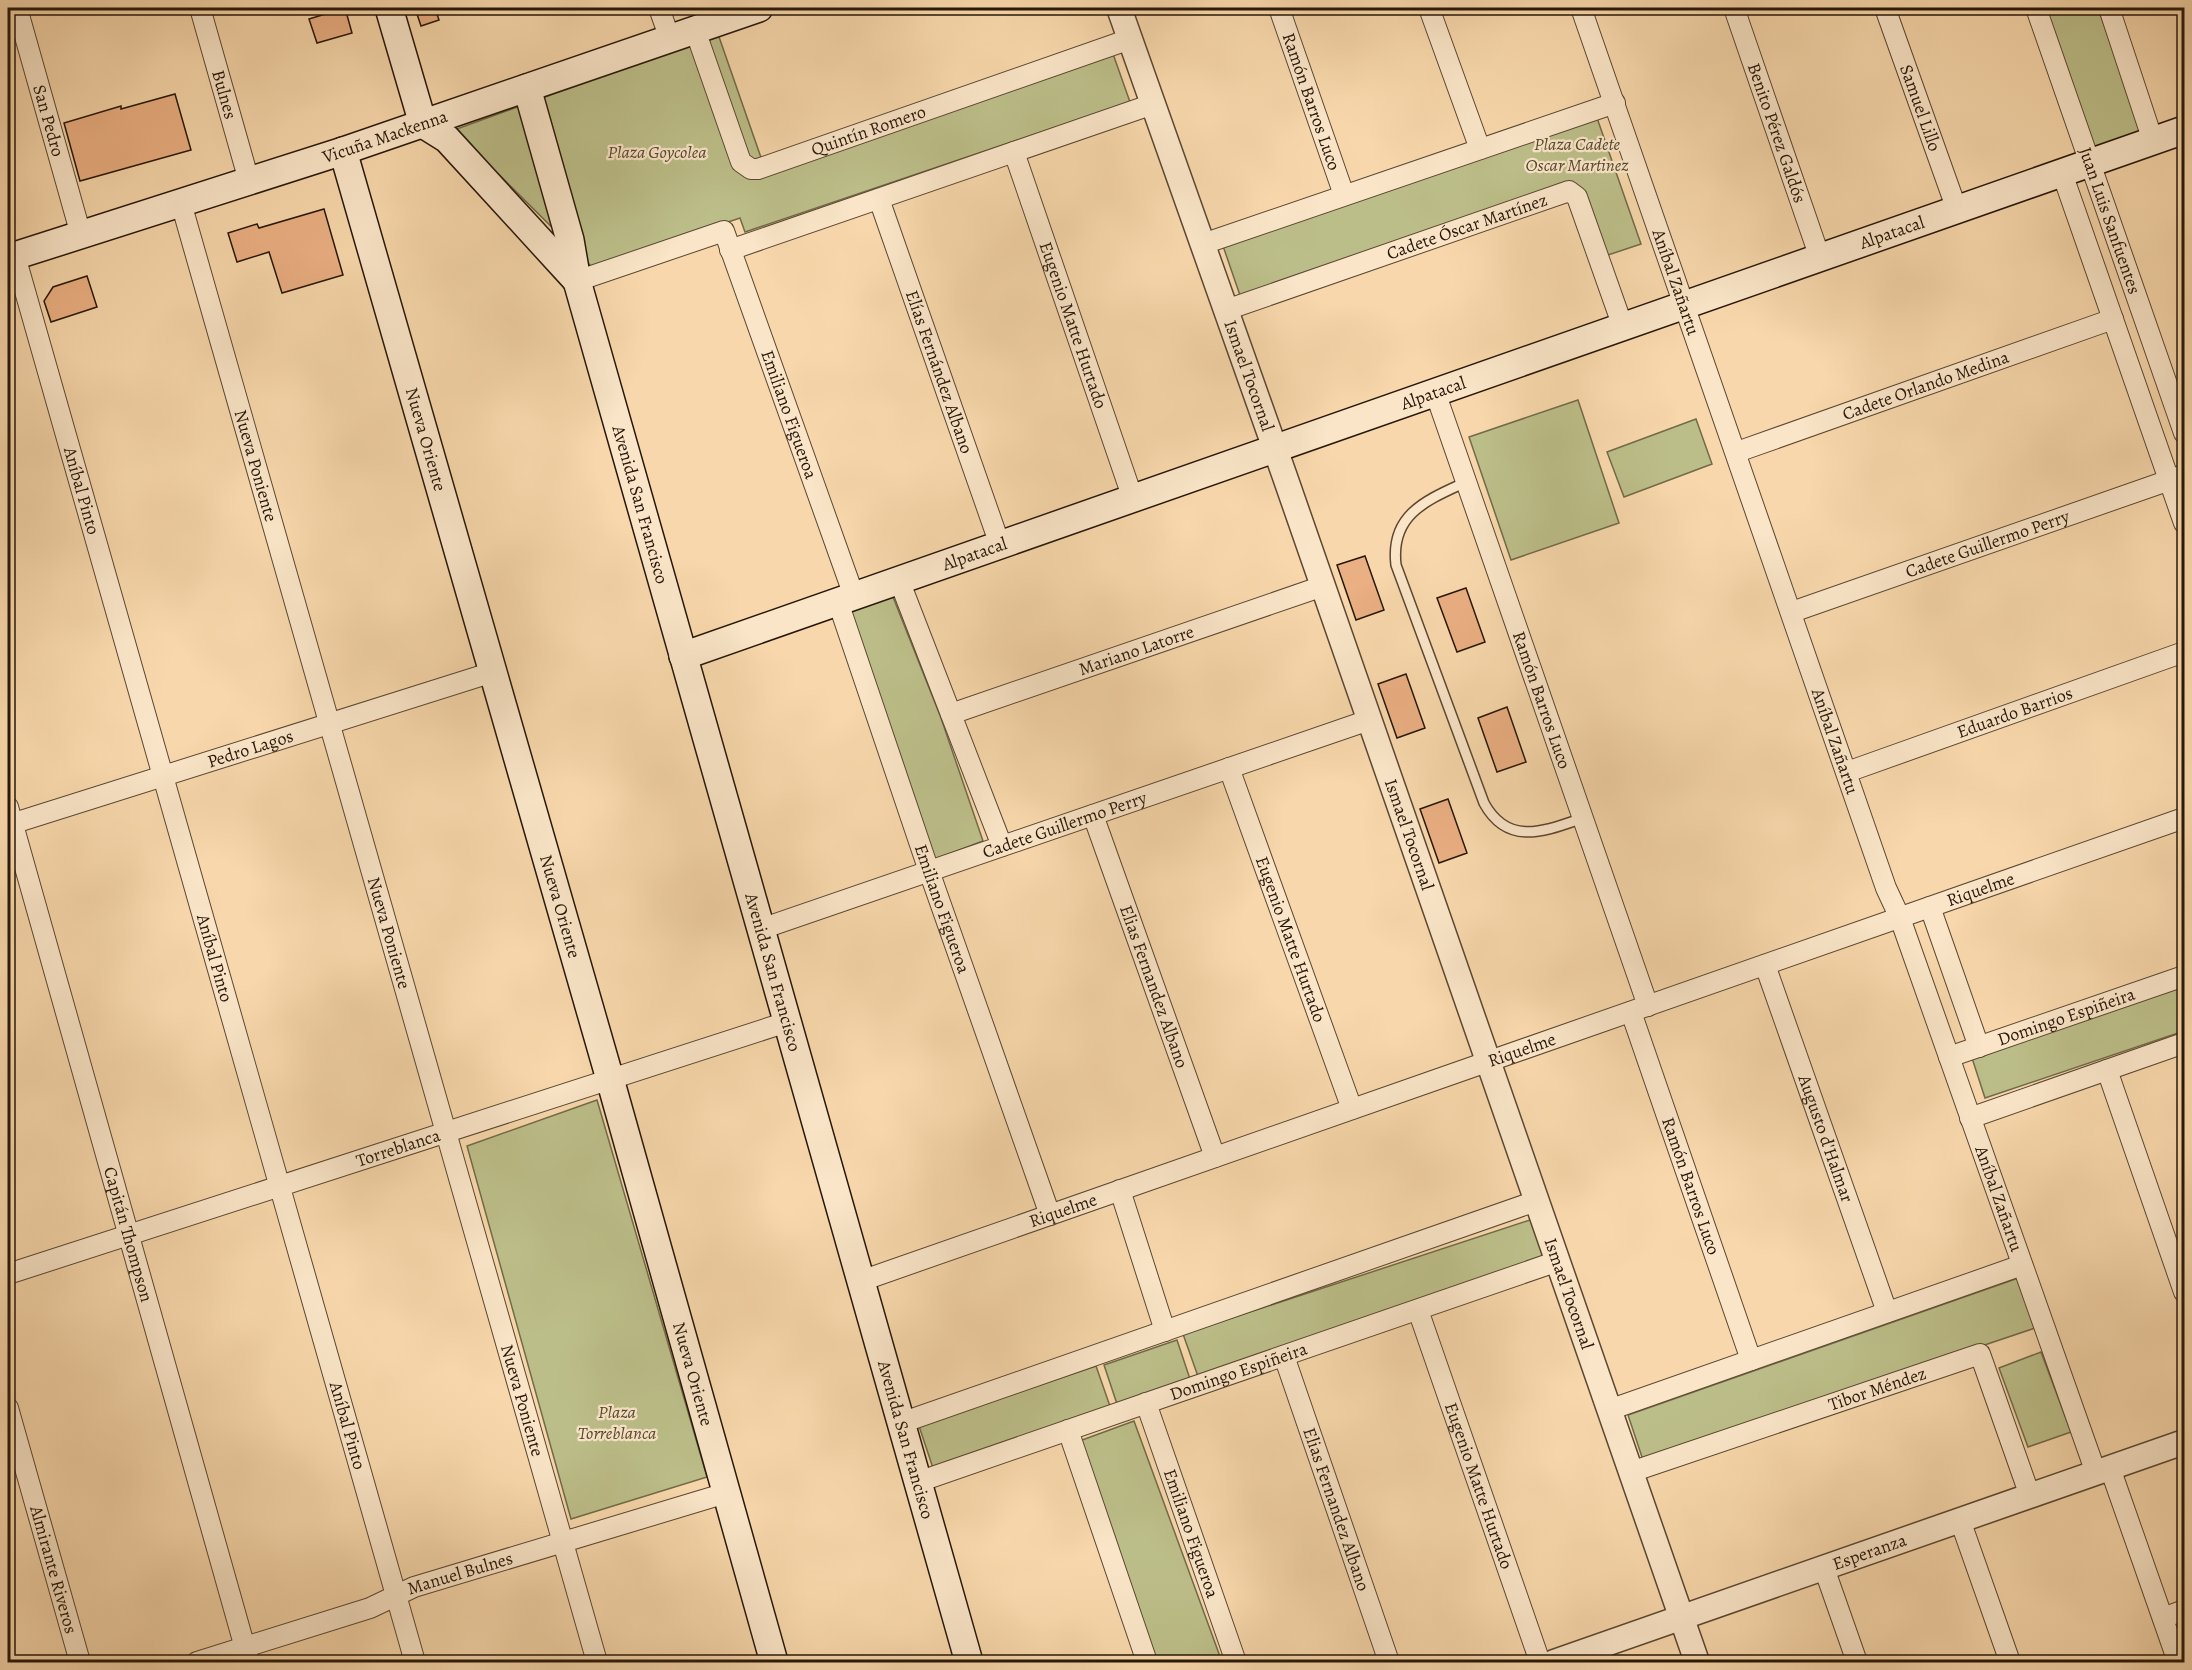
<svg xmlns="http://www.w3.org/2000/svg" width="2192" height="1670" font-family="Alegreya,serif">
<rect width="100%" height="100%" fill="#f7d7ab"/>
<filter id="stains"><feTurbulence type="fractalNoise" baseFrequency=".00333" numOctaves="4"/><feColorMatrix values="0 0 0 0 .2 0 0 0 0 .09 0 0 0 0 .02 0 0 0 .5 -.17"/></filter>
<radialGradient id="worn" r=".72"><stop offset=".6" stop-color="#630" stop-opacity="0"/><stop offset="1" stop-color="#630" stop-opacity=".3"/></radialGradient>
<path fill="#bcbe89" stroke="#726a49" stroke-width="1.5" d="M 2042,8 L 2098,8 L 2143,133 L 2093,150 Z
M 718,34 L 765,169 L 1112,51 L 1130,102 L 745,232 L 740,218 L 593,268 L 454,130 Z
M 1596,115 L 1641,244 L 1602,257 L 1576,184 L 1242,301 L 1223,246 Z
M 1578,400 L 1619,523 L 1511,560 L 1469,437 Z
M 1696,419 L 1712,464 L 1624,497 L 1607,452 Z
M 893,597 L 941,718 L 983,841 L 935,859 L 849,611 Z
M 2184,982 L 2184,1031 L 1985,1098 L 1971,1055 Z
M 597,1100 L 707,1477 L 571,1519 L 467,1146 Z
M 1533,1219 L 1545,1259 L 1200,1382 L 1183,1334 Z
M 2024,1276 L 2041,1326 L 1643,1460 L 1628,1415 Z
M 1177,1340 L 1191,1382 L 1118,1407 L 1104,1365 Z
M 2041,1352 L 2071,1432 L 2028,1447 L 1999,1368 Z
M 1096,1366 L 1112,1412 L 934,1471 L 919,1426 Z
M 1134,1421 L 1222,1662 L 1154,1662 L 1074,1443 Z"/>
<path fill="#eaaf82" stroke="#271709" stroke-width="1.5" d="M 345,8 L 352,33 L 317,43 L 309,19 Z
M 415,8 L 435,8 L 439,20 L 421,26 Z
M 175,94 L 191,150 L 80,181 L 64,123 L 121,106 L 121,109 Z
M 324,209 L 343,275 L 282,293 L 269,252 L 237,262 L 228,233 L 257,224 L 259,228 Z
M 87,276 L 97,307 L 51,322 L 44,301 L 53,287 Z
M 1365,556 L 1384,610 L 1356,620 L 1337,565 Z
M 1466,588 L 1485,642 L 1457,652 L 1437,598 Z
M 1406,674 L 1425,728 L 1397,738 L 1378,684 Z
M 1507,707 L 1526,762 L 1497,772 L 1478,718 Z
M 1448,799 L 1467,853 L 1439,863 L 1420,809 Z"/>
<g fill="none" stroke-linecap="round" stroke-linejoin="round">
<g stroke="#5b4732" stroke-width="12">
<path id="service" d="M 1466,482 C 1427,500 1390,514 1396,565 L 1484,803 C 1508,847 1545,831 1583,818"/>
</g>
<g stroke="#5b4732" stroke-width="22">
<g id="minor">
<path id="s1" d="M 17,8 L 81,235"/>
<path id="s2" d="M 200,8 L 249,181"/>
<path d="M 659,8 L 670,39"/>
<path id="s3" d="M 1279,8 L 1344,195"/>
<path d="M 1429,8 L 1480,149"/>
<path id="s4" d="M 1581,8 L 1886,888 L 1900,918 L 2096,1473"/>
<path id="s5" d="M 1734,8 L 1820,258"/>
<path id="s6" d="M 1885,8 L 1957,210"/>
<path id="s7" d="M 2036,8 L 2184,433"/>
<path d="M 2109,8 L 2153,141"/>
<path id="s8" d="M 695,30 L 741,162 L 751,169 L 758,169 L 1130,39"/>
<path id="s9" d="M 1014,152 L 1133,499"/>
<path d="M 2062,173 L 2184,523"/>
<path id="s10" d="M 879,199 L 1000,545"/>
<path id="s11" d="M 181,203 L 597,1662"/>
<path d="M 1203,244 L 1615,103"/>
<path d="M 730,250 L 1153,104"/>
<path id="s12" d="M 15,256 L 415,1662"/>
<path id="s13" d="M 577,281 L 724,231 L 854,596"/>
<path id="s14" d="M 1226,310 L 1569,191 L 1577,197 L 1623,327"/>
<path id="s15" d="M 1435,392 L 1648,1006"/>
<path id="s16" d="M 1737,452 L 2113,319"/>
<path d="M 899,580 L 1002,846"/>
<path id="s17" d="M 838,602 L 929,871 L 1050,1215"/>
<path id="s18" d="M 1792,612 L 2184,475"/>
<path id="s19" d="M 951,714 L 1323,586"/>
<path id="s20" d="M 1229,768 L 1352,1109"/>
<path id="s21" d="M 1847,772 L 2184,652"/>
<path id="s22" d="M 8,807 L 249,1662"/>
<path id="s23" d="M 1093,815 L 1215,1157"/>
<path id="s24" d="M 8,825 L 493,672"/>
<path d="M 1930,907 L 1979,1047"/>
<path id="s25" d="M 761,929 L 1369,720"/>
<path id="s26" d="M 1765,965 L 1887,1312"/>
<path id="s27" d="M 1631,1012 L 1751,1360"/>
<path id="s28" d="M 1949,1057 L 2184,976"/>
<path d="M 2107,1070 L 2184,1292"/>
<path d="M 1970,1118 L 2184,1043"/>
<path d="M 1120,1190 L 1165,1331"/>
<path id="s29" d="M 8,1274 L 787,1022"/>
<path id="s30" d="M 861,1281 L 2184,818"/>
<path id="s31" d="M 1418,1310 L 1540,1662"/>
<path id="s32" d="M 1284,1356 L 1389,1662"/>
<path id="s33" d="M 1146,1403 L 1236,1662"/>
<path id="s34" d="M 8,1408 L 80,1662"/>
<path d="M 1609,1410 L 2022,1265"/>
<path d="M 901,1423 L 1536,1201"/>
<path d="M 1068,1430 L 1147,1662"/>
<path d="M 2110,1468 L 2178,1662"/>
<path id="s35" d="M 1631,1472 L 1980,1354 L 2030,1496"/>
<path id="s36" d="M 918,1482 L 1558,1261"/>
<path d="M 1960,1520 L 2010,1662"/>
<path d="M 1824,1568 L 1857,1662"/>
<path d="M 2163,1618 L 2184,1610"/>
<path id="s37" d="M 197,1662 L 370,1608 L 414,1587 L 726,1493"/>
</g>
</g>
<g stroke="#5b4732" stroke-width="27">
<g id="tertiary">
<path id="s38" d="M 1119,8 L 1284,474 L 1697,1662"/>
<path id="s39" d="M 1554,1662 L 2184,1442"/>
</g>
</g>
<g stroke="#271709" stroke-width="30">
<g id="secondary">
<path d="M 389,8 L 423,124"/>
<path id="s40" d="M 527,88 L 570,240 L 577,281 L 969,1662"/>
<path d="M 423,124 L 447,139 L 577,281"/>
<path id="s41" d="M 343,151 L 610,1079 L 774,1662"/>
<path id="s42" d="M 8,258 L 343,151 L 759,8"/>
<path id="s43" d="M 683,656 L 2184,130"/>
</g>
</g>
<use href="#service" stroke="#fae5c8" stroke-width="9"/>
<use href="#minor" stroke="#fae5c8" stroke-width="20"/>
<use href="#tertiary" stroke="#fae5c8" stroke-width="24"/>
<use href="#secondary" stroke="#fae5c8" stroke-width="27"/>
</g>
<g text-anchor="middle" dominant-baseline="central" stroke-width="4.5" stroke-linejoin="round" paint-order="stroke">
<g font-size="18" fill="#271709" stroke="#fae5c8">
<text stroke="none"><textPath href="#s2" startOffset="90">Bulnes</textPath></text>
<text stroke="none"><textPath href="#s3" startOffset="99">Ramón Barros Luco</textPath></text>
<text stroke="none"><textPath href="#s6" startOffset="106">Samuel Lillo</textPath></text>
<text stroke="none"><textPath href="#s1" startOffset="117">San Pedro</textPath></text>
<text stroke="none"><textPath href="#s8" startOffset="276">Quintín Romero</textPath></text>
<text stroke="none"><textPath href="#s5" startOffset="132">Benito Pérez Galdós</textPath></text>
<text stroke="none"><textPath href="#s42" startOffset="396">Vicuña Mackenna</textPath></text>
<text stroke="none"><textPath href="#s7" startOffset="225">Juan Luis Sanfuentes</textPath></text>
<text stroke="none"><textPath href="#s14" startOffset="255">Cadete Óscar Martínez</textPath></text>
<text stroke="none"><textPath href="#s43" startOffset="1281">Alpatacal</textPath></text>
<text stroke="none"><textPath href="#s4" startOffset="290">Aníbal Zañartu</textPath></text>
<text stroke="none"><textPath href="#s9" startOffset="183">Eugenio Matte Hurtado</textPath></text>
<text stroke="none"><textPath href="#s10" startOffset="183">Elías Fernández Albano</textPath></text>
<text stroke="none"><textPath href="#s38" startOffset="390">Ismael Tocornal</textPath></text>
<text stroke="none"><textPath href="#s16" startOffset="200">Cadete Orlando Medina</textPath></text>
<text stroke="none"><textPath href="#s43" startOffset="795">Alpatacal</textPath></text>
<text stroke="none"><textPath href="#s13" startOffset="350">Emiliano Figueroa</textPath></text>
<text stroke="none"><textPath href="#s41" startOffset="300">Nueva Oriente</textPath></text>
<text stroke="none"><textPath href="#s11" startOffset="273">Nueva Poniente</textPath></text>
<text stroke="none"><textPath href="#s12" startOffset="244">Aníbal Pinto</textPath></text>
<text stroke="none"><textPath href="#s40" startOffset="432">Avenida San Francisco</textPath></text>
<text stroke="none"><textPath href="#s18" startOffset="207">Cadete Guillermo Perry</textPath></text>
<text stroke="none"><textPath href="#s43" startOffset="309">Alpatacal</textPath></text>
<text stroke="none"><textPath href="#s19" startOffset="196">Mariano Latorre</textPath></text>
<text stroke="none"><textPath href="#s15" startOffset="326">Ramón Barros Luco</textPath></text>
<text stroke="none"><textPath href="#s21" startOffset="178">Eduardo Barrios</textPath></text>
<text stroke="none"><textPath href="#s4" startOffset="776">Aníbal Zañartu</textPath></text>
<text stroke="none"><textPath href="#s24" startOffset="254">Pedro Lagos</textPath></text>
<text stroke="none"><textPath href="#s25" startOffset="321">Cadete Guillermo Perry</textPath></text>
<text stroke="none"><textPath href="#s38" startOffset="876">Ismael Tocornal</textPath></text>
<text stroke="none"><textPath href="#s30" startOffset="1186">Riquelme</textPath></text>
<text stroke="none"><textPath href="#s41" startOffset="786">Nueva Oriente</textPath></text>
<text stroke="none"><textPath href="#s17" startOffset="324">Emiliano Figueroa</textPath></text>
<text stroke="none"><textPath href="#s11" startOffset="759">Nueva Poniente</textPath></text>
<text stroke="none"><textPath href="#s20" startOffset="182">Eugenio Matte Hurtado</textPath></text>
<text stroke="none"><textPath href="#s12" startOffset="730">Aníbal Pinto</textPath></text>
<text stroke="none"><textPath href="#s40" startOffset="918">Avenida San Francisco</textPath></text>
<text stroke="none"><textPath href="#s23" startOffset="182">Elias Fernandez Albano</textPath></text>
<text stroke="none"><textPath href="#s28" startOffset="124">Domingo Espiñeira</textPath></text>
<text stroke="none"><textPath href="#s30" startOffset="700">Riquelme</textPath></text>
<text stroke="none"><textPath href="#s26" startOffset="184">Augusto d'Halmar</textPath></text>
<text stroke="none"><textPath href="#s29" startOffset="410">Torreblanca</textPath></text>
<text stroke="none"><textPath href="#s27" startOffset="184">Ramón Barros Luco</textPath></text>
<text stroke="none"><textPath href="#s4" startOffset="1262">Aníbal Zañartu</textPath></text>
<text stroke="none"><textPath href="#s30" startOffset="214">Riquelme</textPath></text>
<text stroke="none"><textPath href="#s22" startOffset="444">Capitán Thompson</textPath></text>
<text stroke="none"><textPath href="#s38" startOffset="1362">Ismael Tocornal</textPath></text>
<text stroke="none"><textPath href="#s36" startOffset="339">Domingo Espiñeira</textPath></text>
<text stroke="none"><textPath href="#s41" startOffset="1272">Nueva Oriente</textPath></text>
<text stroke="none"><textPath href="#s35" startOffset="260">Tibor Méndez</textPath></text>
<text stroke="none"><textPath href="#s11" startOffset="1245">Nueva Poniente</textPath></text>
<text stroke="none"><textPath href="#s12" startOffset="1216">Aníbal Pinto</textPath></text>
<text stroke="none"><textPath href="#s40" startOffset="1404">Avenida San Francisco</textPath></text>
<text stroke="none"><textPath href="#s31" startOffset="186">Eugenio Matte Hurtado</textPath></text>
<text stroke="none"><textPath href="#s32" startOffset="162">Elias Fernandez Albano</textPath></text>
<text stroke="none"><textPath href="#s33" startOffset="138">Emiliano Figueroa</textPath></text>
<text stroke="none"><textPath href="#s39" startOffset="334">Esperanza</textPath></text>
<text stroke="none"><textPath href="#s34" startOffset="168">Almirante Riveros</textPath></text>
<text stroke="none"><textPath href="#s37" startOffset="278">Manuel Bulnes</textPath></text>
</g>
<g font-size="18" font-style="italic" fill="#54492f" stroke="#fae5c8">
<text x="1577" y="144">Plaza Cadete<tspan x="1577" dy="21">Oscar Martinez</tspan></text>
<text x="657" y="152">Plaza Goycolea</text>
<text x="617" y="1412">Plaza<tspan x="617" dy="21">Torreblanca</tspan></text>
</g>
</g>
<rect width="2192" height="1670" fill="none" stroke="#f7d7ab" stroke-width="30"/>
<rect x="9" y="9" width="2174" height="1652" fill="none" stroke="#271709" stroke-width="3"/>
<rect x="15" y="15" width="2162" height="1640" fill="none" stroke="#271709" stroke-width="1.5"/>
<rect width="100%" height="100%" filter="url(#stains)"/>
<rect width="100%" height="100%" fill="url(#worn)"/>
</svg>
